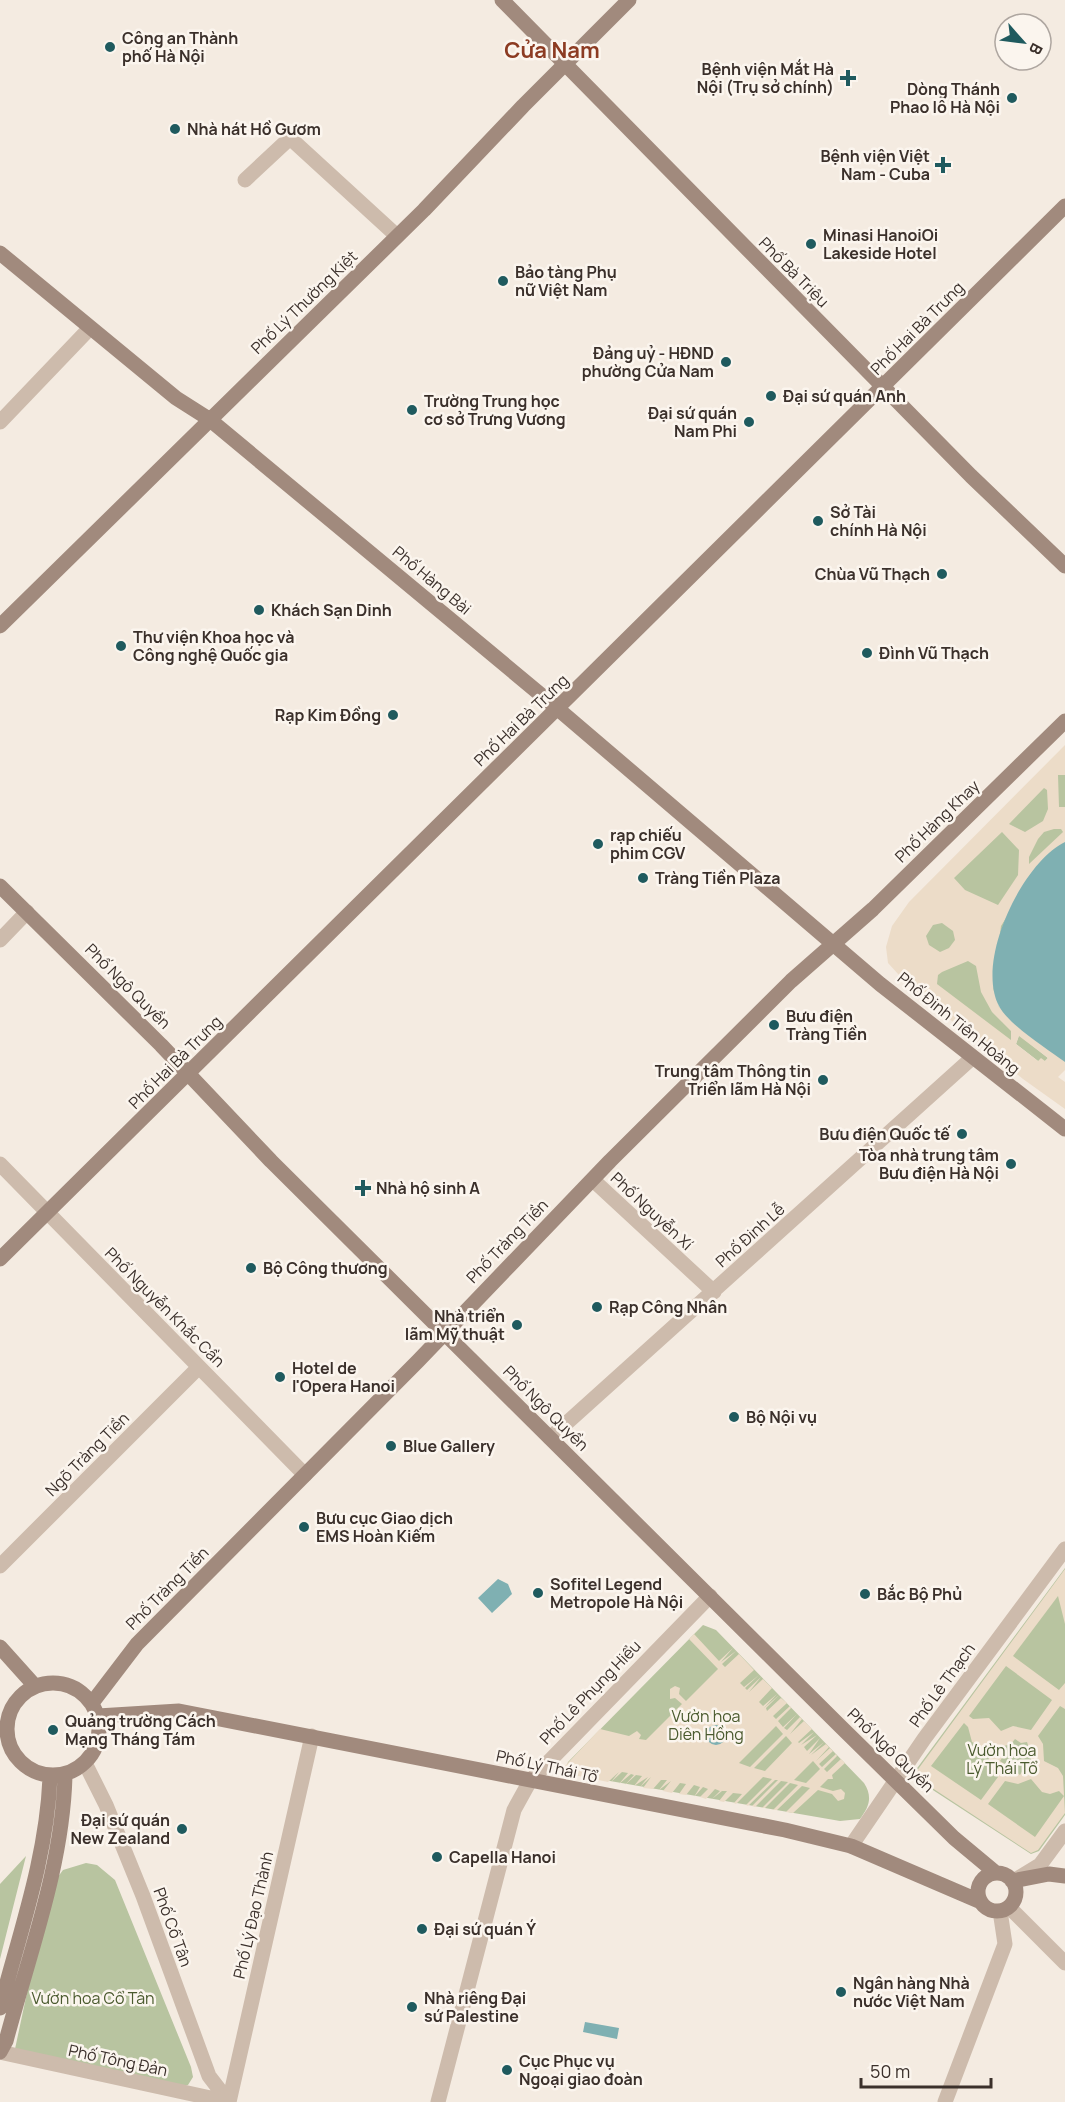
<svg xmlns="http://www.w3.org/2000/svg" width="1065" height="2102" font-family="Manrope,sans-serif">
<rect width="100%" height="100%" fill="#f4ebe1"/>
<path fill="#b8c4a0" d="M 1065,758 L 1065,842 C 1021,864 978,958 998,1005 C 1002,1013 1011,1019 1017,1025 L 1008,1049 L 913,970 L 904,930 Z
M 1019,1035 L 1048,1058 L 1045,1061 L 1038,1061 L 1016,1044 Z
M 1065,1568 L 1065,1815 L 1039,1851 L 1031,1854 L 916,1779 L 915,1771 Z
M 703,1625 L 716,1630 L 864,1783 C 873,1797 869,1807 860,1819 L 840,1821 L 564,1773 L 568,1762 Z
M 26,1856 L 0,1959 L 0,1884 Z
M 86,1863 L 97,1865 L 115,1880 L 191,2067 L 193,2077 L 188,2085 L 183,2086 L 15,2049 L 49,1889 L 63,1870 Z"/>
<path fill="#ecdcc8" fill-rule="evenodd" d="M 1065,745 L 1065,775 L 1058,775 L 1059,807 L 1065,807 L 1065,842 L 1042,861 L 1001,926 L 993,988 L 999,1007 L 1065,1062 L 1065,1070 L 1058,1077 L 1065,1082 L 1065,1109 L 1023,1079 L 909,986 L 888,963 L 886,947 L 892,926 L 909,902 ZM 1044,788 L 1047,790 L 1048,809 L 1043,821 L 1025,832 L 1009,824 ZM 1054,829 L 1061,829 L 1063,832 L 1029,864 L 1029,857 L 1038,839 L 1044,832 ZM 1002,832 L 1019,850 L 1018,875 L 998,905 L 965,890 L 954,878 ZM 942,923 L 953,931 L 955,940 L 949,948 L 940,952 L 929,945 L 926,936 L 933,925 ZM 968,961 L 976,966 L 981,992 L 992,1012 L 1011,1031 L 1011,1040 L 937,984 L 938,975 L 942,972 ZM 1019,1036 L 1048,1058 L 1045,1061 L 1041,1058 L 1038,1061 L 1016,1044 Z
M 1065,1569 L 1065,1624 L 1058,1596 L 1013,1656 L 1059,1690 L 1065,1683 L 1065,1709 L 1060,1706 L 1038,1736 L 1043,1744 L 1044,1761 L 1058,1768 L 1063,1776 L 1065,1813 L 1038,1850 L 1031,1853 L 917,1778 L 916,1772 ZM 1006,1666 L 1052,1700 L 1031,1730 L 1013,1726 L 1001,1731 L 989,1718 L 973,1719 L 969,1716 ZM 964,1723 L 968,1727 L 972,1742 L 988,1750 L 989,1762 L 998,1777 L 981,1800 L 931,1766 ZM 1015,1739 L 1021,1743 L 1027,1742 L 1029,1748 L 1035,1753 L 1031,1758 L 1032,1766 L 1024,1768 L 1020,1775 L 1014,1770 L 1008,1771 L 1006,1765 L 1000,1761 L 1004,1755 L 1004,1746 L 1011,1744 ZM 1031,1779 L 1042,1792 L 1050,1794 L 1059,1791 L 1064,1796 L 1035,1837 L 988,1804 L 1005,1781 L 1018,1784 Z
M 694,1634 L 719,1661 L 733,1648 L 721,1662 L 736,1651 L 722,1664 L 725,1667 L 739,1654 L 754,1670 L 740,1683 L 744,1687 L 759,1675 L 745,1688 L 747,1690 L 761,1677 L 749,1692 L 763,1679 L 772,1688 L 759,1702 L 763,1706 L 777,1694 L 764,1708 L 779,1695 L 766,1708 L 767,1711 L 781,1698 L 787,1703 L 773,1716 L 776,1719 L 790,1706 L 791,1708 L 778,1721 L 783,1727 L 797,1714 L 784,1728 L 787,1730 L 800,1717 L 802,1719 L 790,1734 L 804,1721 L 812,1729 L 798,1742 L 799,1743 L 814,1732 L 801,1745 L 817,1735 L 804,1747 L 807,1751 L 820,1738 L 809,1754 L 824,1742 L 811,1755 L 826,1744 L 829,1747 L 816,1761 L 830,1748 L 833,1751 L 819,1764 L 822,1767 L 836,1754 L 837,1756 L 824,1769 L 827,1772 L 841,1759 L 845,1763 L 832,1775 L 833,1779 L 828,1779 L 820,1787 L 833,1791 L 841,1789 L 845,1793 L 844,1799 L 838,1801 L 832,1794 L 818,1790 L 793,1813 L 786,1812 L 810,1788 L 802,1786 L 777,1810 L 773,1810 L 798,1785 L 790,1783 L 765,1808 L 762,1808 L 788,1782 L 781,1781 L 755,1807 L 752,1806 L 778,1780 L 775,1780 L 748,1806 L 746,1805 L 772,1779 L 763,1777 L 736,1804 L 734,1803 L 742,1794 L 733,1793 L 724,1802 L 719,1801 L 727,1791 L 722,1791 L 712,1799 L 720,1791 L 715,1789 L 706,1799 L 700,1797 L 708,1789 L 703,1787 L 694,1797 L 700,1787 L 694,1785 L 686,1795 L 679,1794 L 686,1784 L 680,1783 L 672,1793 L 663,1791 L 671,1781 L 659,1790 L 667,1780 L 661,1780 L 653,1789 L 643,1788 L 651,1777 L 640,1787 L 648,1777 L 634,1786 L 642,1776 L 636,1775 L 625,1785 L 634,1775 L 631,1774 L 619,1784 L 628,1773 L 622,1772 L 611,1782 L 619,1772 L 608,1782 L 564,1773 L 565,1766 L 600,1729 L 629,1736 L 637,1731 L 641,1735 L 639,1739 L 646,1740 L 682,1704 L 675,1698 L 670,1699 L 670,1689 L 675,1686 L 680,1688 L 679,1694 L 686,1701 L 718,1669 L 689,1639 ZM 776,1726 L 783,1734 L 750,1767 L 739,1763 ZM 786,1736 L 792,1743 L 765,1771 L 754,1768 ZM 813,1761 L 820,1769 L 806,1783 L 794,1780 Z"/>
<path fill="#7fb0b2" d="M 1065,842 L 1065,1062 C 1047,1049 1009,1025 999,1006 C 975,961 1022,863 1065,842 Z
M 498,1579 L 508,1584 L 512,1594 L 492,1613 L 478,1598 Z
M706 1735a10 10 0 1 1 20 0a10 10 0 1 1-20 0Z
M 585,2022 L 619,2028 L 617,2039 L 583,2032 Z"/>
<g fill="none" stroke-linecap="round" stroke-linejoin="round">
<path stroke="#cdbbac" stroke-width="15" d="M 245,180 L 290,138 L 397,236
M 0,422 L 90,328
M 0,940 L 27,912
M 0,1164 L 305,1475
M 593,1180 L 714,1292
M 550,1438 L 972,1058
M 0,1566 L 199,1367
M 85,1763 L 106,1805 L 143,1896 L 209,2076 L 229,2102
M 851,1846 L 924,1739 L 1065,1549
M 1017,1879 L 1040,1865 L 1065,1831
M 1009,1907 L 1065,1963
M 0,2052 L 229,2102
M 229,2102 L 312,1736
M 438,2102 L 514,1810 L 530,1781 L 710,1596
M 945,2102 L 1005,1944 L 1000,1911"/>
<path stroke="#a18a7d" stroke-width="15" d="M 502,0 L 971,476 L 1065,566
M 0,253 L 176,398 L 209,419 L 558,709 L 880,984 L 1065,1129
M 0,626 L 424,210 L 523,106 L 629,0
M 0,886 L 161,1045 L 271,1161 L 840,1726 L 954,1838 L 996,1873
M 0,1259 L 1065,206
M 0,1647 L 35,1686
M7 1729a46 46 0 1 1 92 0a46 46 0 1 1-92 0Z
M 92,1703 L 137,1644 L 418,1361 L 610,1161 L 791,981 L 873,909 L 1065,721
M 98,1716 L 179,1711 L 785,1830 L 851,1846 L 979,1901
M978 1892a19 19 0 1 1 38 0a19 19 0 1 1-38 0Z
M 1012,1881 L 1049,1874 L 1065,1876
M 0,2008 C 20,1932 47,1856 50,1777
M 0,2052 L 6,2041 C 29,1954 63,1865 65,1775"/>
</g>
<g fill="#1f5a5e" stroke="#fbf5ee" stroke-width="2">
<circle cx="110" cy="47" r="6"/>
<path d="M845 69h6v6h6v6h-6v6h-6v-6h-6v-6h6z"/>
<circle cx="1012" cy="98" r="6"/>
<circle cx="175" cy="129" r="6"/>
<path d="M940 156h6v6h6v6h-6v6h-6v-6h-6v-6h6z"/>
<circle cx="811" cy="244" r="6"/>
<circle cx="503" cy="281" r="6"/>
<circle cx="726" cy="362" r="6"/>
<circle cx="771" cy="396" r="6"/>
<circle cx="412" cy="410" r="6"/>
<circle cx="749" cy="422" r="6"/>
<circle cx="818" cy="521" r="6"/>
<circle cx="942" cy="574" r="6"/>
<circle cx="259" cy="610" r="6"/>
<circle cx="121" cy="646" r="6"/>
<circle cx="867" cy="653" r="6"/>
<circle cx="393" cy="715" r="6"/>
<circle cx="598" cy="844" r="6"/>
<circle cx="643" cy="878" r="6"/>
<circle cx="774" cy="1025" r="6"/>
<circle cx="823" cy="1080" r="6"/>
<circle cx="962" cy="1134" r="6"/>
<circle cx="1011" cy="1164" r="6"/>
<path d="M360 1179h6v6h6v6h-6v6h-6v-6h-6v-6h6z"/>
<circle cx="251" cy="1268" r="6"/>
<circle cx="597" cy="1307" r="6"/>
<circle cx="517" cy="1325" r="6"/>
<circle cx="280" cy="1377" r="6"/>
<circle cx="734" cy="1417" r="6"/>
<circle cx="391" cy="1446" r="6"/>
<circle cx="304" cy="1527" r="6"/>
<circle cx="538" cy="1593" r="6"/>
<circle cx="865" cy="1594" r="6"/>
<circle cx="53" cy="1730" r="6"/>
<circle cx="182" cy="1829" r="6"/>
<circle cx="437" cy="1857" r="6"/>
<circle cx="422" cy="1929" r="6"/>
<circle cx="841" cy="1992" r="6"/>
<circle cx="412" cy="2007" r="6"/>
<circle cx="507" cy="2070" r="6"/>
</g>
<g text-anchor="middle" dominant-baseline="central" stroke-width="5" stroke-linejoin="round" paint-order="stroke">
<g font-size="16" font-weight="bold" fill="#3b302b" stroke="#fbf5ee" text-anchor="start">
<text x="122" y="38">Công an Thành<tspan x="122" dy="18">phố Hà Nội</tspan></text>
<text x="834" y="69" text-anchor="end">Bệnh viện Mắt Hà<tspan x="834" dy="18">Nội (Trụ sở chính)</tspan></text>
<text x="1000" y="89" text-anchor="end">Dòng Thánh<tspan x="1000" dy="18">Phao lô Hà Nội</tspan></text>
<text x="187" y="129">Nhà hát Hồ Gươm</text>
<text x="930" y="156" text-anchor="end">Bệnh viện Việt<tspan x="930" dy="18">Nam - Cuba</tspan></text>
<text x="823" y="235">Minasi HanoiOi<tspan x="823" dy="18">Lakeside Hotel</tspan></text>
<text x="515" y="272">Bảo tàng Phụ<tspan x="515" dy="18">nữ Việt Nam</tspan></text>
<text x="714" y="353" text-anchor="end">Đảng uỷ - HĐND<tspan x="714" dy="18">phường Cửa Nam</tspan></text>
<text x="783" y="396">Đại sứ quán Anh</text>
<text x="424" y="401">Trường Trung học<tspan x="424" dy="18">cơ sở Trưng Vương</tspan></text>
<text x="737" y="413" text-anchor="end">Đại sứ quán<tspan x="737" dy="18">Nam Phi</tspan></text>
<text x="830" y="512">Sở Tài<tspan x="830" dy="18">chính Hà Nội</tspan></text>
<text x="930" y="574" text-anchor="end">Chùa Vũ Thạch</text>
<text x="271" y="610">Khách Sạn Dinh</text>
<text x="133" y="637">Thư viện Khoa học và<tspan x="133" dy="18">Công nghệ Quốc gia</tspan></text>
<text x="879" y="653">Đình Vũ Thạch</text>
<text x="381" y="715" text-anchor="end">Rạp Kim Đồng</text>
<text x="610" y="835">rạp chiếu<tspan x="610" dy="18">phim CGV</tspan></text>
<text x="655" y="878">Tràng Tiền Plaza</text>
<text x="786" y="1016">Bưu điện<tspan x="786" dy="18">Tràng Tiền</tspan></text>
<text x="811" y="1071" text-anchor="end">Trung tâm Thông tin<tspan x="811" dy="18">Triển lãm Hà Nội</tspan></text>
<text x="950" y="1134" text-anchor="end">Bưu điện Quốc tế</text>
<text x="999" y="1155" text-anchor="end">Tòa nhà trung tâm<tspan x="999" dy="18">Bưu điện Hà Nội</tspan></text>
<text x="376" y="1188">Nhà hộ sinh A</text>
<text x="263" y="1268">Bộ Công thương</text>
<text x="609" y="1307">Rạp Công Nhân</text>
<text x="505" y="1316" text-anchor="end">Nhà triển<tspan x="505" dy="18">lãm Mỹ thuật</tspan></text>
<text x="292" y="1368">Hotel de<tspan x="292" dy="18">l'Opera Hanoi</tspan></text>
<text x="746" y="1417">Bộ Nội vụ</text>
<text x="403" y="1446">Blue Gallery</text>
<text x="316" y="1518">Bưu cục Giao dịch<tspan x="316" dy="18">EMS Hoàn Kiếm</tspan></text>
<text x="550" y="1584">Sofitel Legend<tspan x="550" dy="18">Metropole Hà Nội</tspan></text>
<text x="877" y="1594">Bắc Bộ Phủ</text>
<text x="65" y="1721">Quảng trường Cách<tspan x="65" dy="18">Mạng Tháng Tám</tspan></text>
<text x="170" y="1820" text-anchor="end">Đại sứ quán<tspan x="170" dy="18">New Zealand</tspan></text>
<text x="449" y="1857">Capella Hanoi</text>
<text x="434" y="1929">Đại sứ quán Ý</text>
<text x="853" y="1983">Ngân hàng Nhà<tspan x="853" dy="18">nước Việt Nam</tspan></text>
<text x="424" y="1998">Nhà riêng Đại<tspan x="424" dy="18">sứ Palestine</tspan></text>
<text x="519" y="2061">Cục Phục vụ<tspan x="519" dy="18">Ngoại giao đoàn</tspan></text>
</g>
<g font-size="16" fill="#3b302b" stroke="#fbf5ee">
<text transform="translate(794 272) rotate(45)">Phố Bà Triệu</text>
<text transform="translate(304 302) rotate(-44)">Phố Lý Thường Kiệt</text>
<text transform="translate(917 328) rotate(-45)">Phố Hai Bà Trưng</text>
<text transform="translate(432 580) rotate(40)">Phố Hàng Bài</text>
<text transform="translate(521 720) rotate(-44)">Phố Hai Bà Trưng</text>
<text transform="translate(937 821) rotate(-44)">Phố Hàng Khay</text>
<text transform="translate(128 986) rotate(45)">Phố Ngô Quyền</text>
<text transform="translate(959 1023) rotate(39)">Phố Đinh Tiên Hoàng</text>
<text transform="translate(175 1062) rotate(-45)">Phố Hai Bà Trưng</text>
<text transform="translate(652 1211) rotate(43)">Phố Nguyễn Xí</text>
<text transform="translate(750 1235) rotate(-42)">Phố Đinh Lễ</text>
<text transform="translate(507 1241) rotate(-46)">Phố Tràng Tiền</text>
<text transform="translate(165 1307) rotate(45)">Phố Nguyễn Khắc Cần</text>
<text transform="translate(546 1408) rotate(45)">Phố Ngô Quyền</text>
<text transform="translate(87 1454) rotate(-45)">Ngõ Tràng Tiền</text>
<text transform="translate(167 1588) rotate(-45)">Phố Tràng Tiền</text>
<text transform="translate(942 1685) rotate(-54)">Phố Lê Thạch</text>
<text transform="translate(590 1692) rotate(-46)">Phố Lê Phụng Hiểu</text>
<text transform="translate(891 1750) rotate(44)">Phố Ngô Quyền</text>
<text transform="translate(547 1766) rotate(12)">Phố Lý Thái Tổ</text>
<text transform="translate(253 1915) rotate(-77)">Phố Lý Đạo Thành</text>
<text transform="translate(173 1927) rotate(70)">Phố Cổ Tân</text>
<text transform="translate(118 2060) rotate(12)">Phố Tông Đản</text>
</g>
<g font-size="16" fill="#4a5a2e" stroke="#fbf5ee">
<text x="706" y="1716">Vườn hoa<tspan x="706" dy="18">Diên Hồng</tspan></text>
<text x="1002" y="1750">Vườn hoa<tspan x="1002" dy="18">Lý Thái Tổ</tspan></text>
<text x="93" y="1998">Vườn hoa Cổ Tân</text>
</g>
<g font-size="22" font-weight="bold" fill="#8c3b22" stroke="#fbf5ee">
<text x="552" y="50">Cửa Nam</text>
</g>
</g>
<g transform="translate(1023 42) rotate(118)"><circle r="28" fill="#fbf5ee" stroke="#aea6a0" stroke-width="1.5"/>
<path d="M0-4.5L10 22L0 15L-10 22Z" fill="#1f5a5e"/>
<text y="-9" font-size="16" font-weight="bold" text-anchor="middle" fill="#3b302b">B</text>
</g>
<path d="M861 2078v9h130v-9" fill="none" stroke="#3b302b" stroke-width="3"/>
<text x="870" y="2078" font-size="18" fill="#3b302b" stroke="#fbf5ee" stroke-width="4.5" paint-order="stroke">50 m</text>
</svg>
